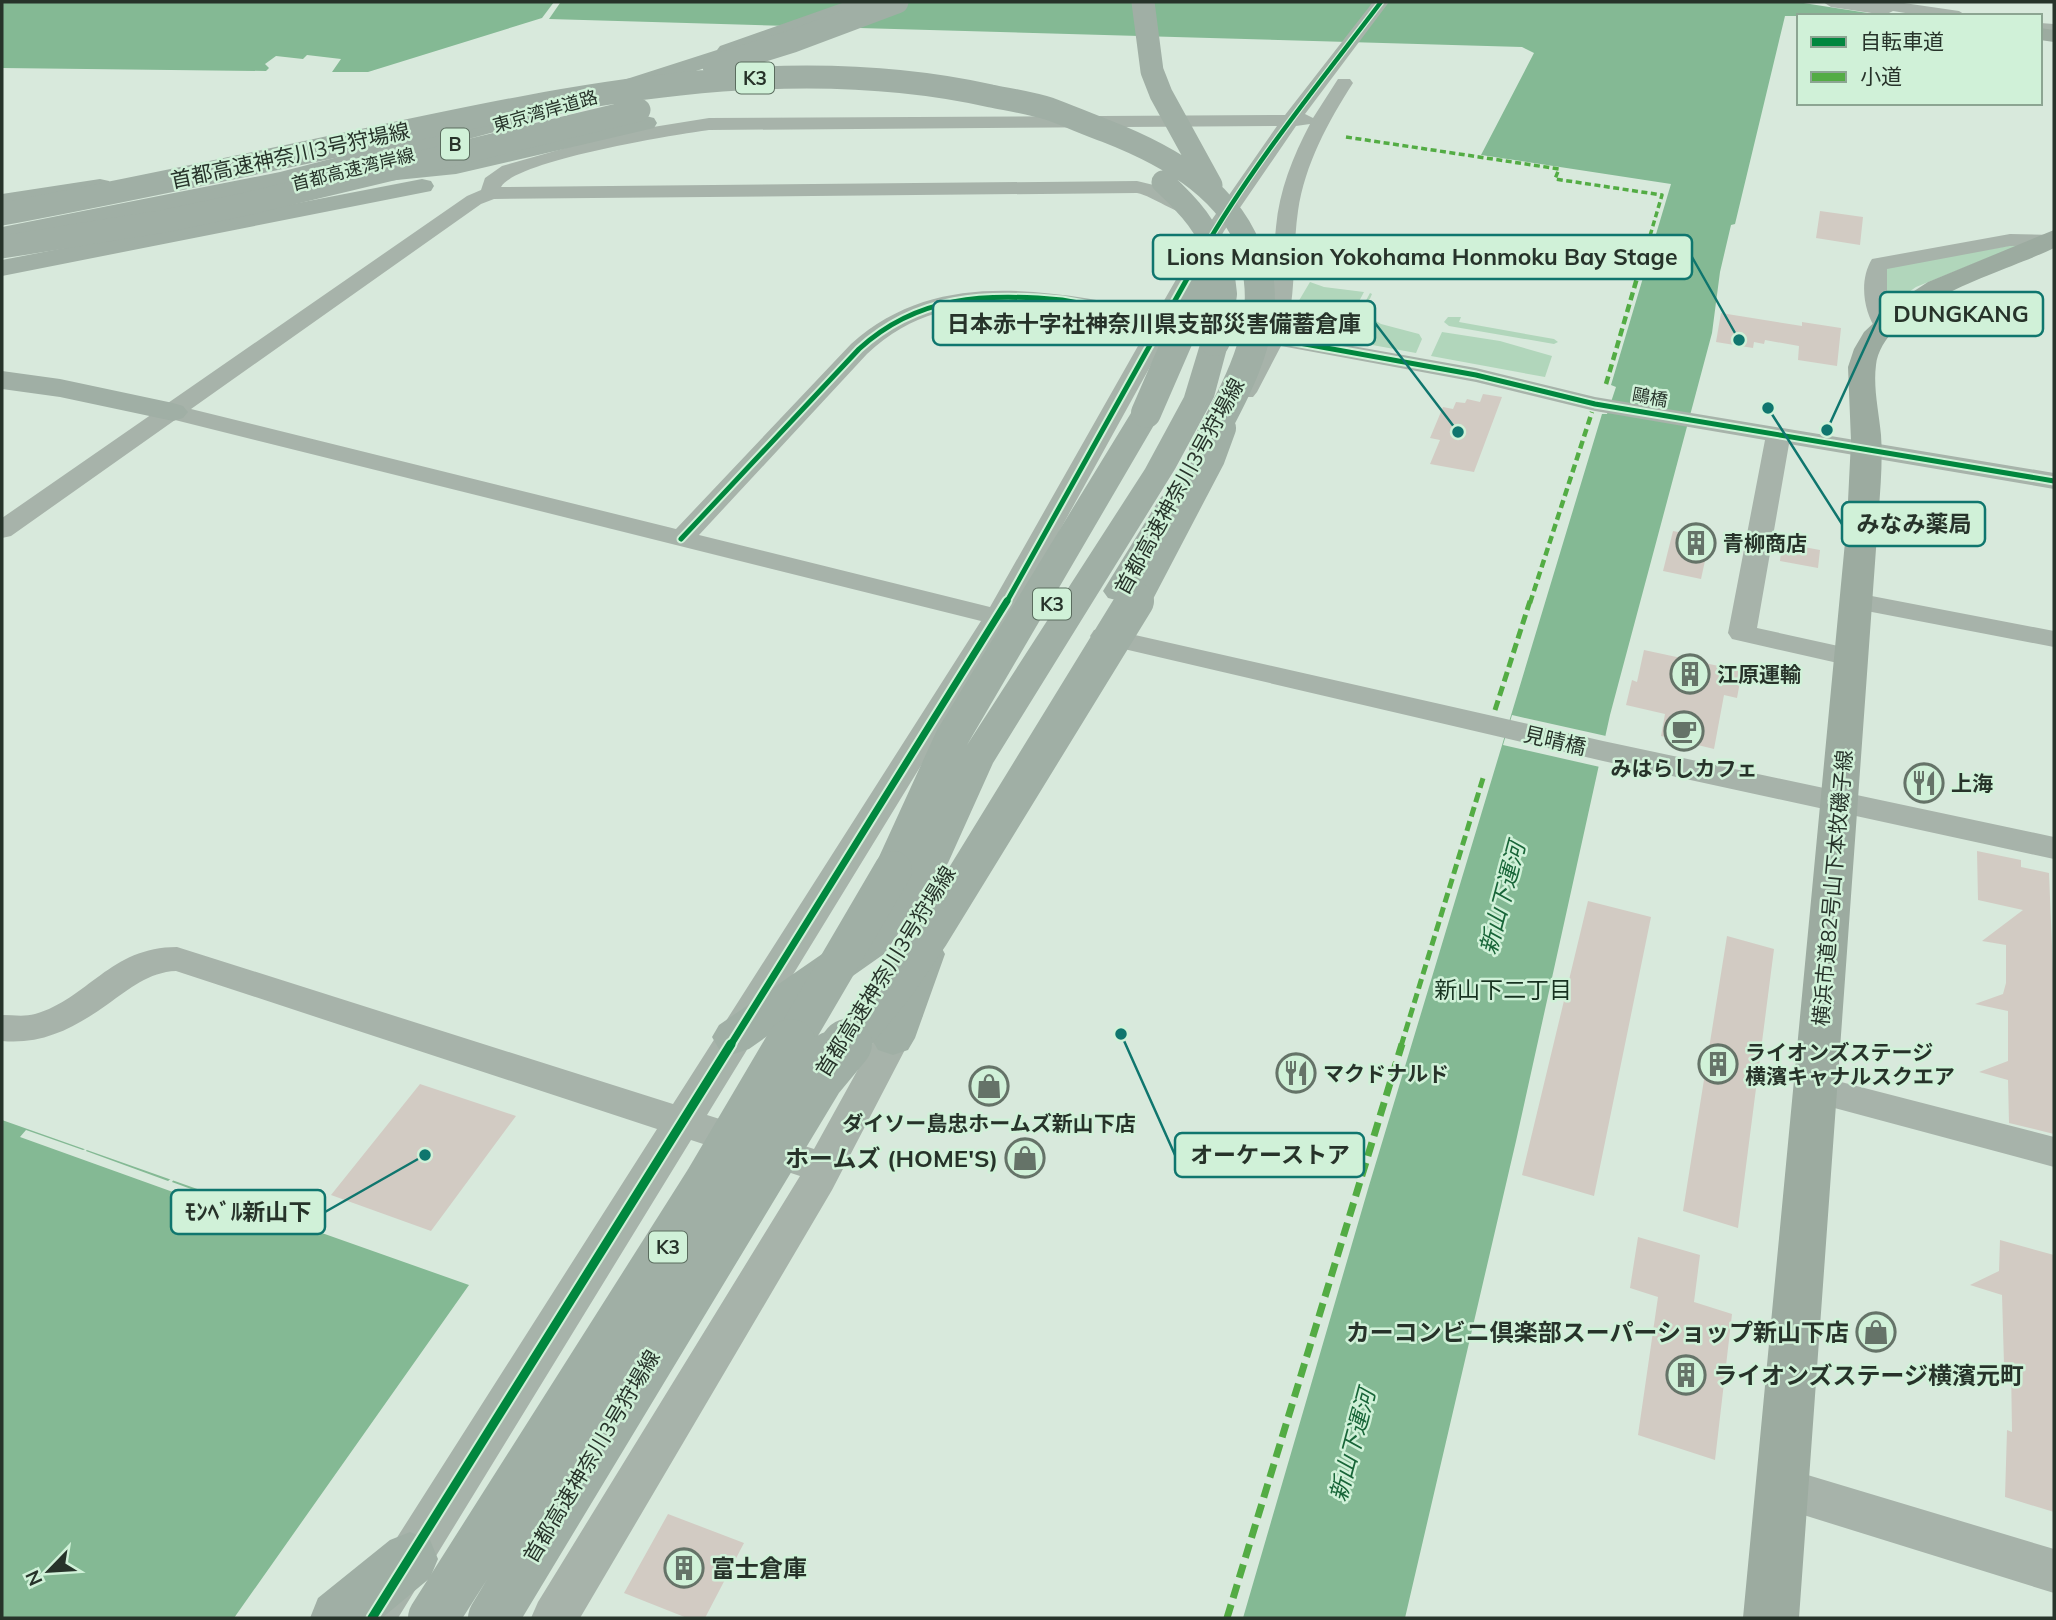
<svg xmlns="http://www.w3.org/2000/svg" width="2056" height="1620" font-family="Mulish,'Noto Sans JP',sans-serif">
<rect width="100%" height="100%" fill="#d8e9dc"/>
<path fill="#b1d6bb" d="M 2025,243 L 1916,287 L 1880,312 L 1881,268 Z
M 1310,282 L 1324,287 L 1364,292 L 1339,339 L 1303,333 L 1299,329 L 1302,316 L 1291,314 Z
M 1370,293 L 1372,294 L 1365,310 L 1366,315 L 1381,324 L 1419,334 L 1422,339 L 1416,353 L 1345,340 Z
M 1448,317 L 1461,317 L 1459,322 L 1554,339 L 1558,342 L 1554,344 L 1449,326 L 1444,322 Z
M 1442,332 L 1500,341 L 1552,356 L 1545,377 L 1431,356 Z"/>
<path fill="#84b994" d="M 2,2 L 1797,2 L 1887,16 L 1785,16 L 1735,224 L 1731,225 L 1720,272 L 1712,333 L 1610,715 L 1516,1141 L 1405,1618 L 1243,1618 L 1368,1189 L 1602,414 L 1607,414 L 1616,387 L 1611,385 L 1671,184 L 1481,155 L 1534,53 L 1522,47 L 549,19 L 560,3 L 554,2 L 542,18 L 368,72 L 332,72 L 341,59 L 307,55 L 303,59 L 276,56 L 265,64 L 269,68 L 266,71 L 2,68 Z
M 2,1120 L 469,1285 L 234,1618 L 2,1618 Z"/>
<path fill="#d8e9dc" d="M 1512,715 L 1606,736 L 1600,767 L 1503,745 Z
M 26,1130 L 83,1150 L 88,1148 L 86,1151 L 168,1181 L 172,1178 L 174,1179 L 172,1182 L 229,1203 L 223,1210 L 20,1137 Z"/>
<path fill="#d2cbc3" d="M 1820,211 L 1863,217 L 1860,245 L 1816,238 Z
M 1721,313 L 1802,326 L 1802,322 L 1841,328 L 1837,366 L 1798,360 L 1799,346 L 1765,340 L 1764,344 L 1754,342 L 1753,348 L 1716,342 Z
M 1483,394 L 1502,397 L 1474,472 L 1430,464 L 1440,440 L 1430,438 L 1443,407 L 1453,409 L 1456,402 L 1465,403 L 1467,399 L 1480,402 Z
M 1673,531 L 1710,538 L 1701,579 L 1663,571 Z
M 1782,543 L 1820,550 L 1818,568 L 1780,561 Z
M 1644,650 L 1742,671 L 1737,698 L 1724,695 L 1714,749 L 1661,736 L 1665,714 L 1626,705 L 1632,680 L 1637,682 Z
M 1977,851 L 2021,860 L 2021,867 L 2049,873 L 2054,995 L 2054,1134 L 2009,1123 L 2008,1080 L 1979,1072 L 2008,1061 L 2008,1011 L 1975,1004 L 2003,994 L 2006,983 L 2006,945 L 1982,941 L 2023,910 L 1978,900 Z
M 1588,901 L 1651,917 L 1594,1196 L 1522,1175 Z
M 1727,936 L 1774,949 L 1738,1228 L 1683,1211 Z
M 420,1084 L 516,1116 L 431,1231 L 331,1195 Z
M 1638,1237 L 1700,1255 L 1694,1302 L 1732,1314 L 1715,1460 L 1638,1435 L 1658,1297 L 1630,1288 Z
M 2000,1240 L 2054,1255 L 2054,1512 L 2005,1497 L 2007,1430 L 2012,1432 L 2011,1365 L 2004,1364 L 2002,1295 L 1970,1285 L 1999,1271 Z
M 668,1514 L 744,1543 L 705,1618 L 687,1618 L 624,1593 Z"/>
<g fill="none" stroke-linecap="round" stroke-linejoin="round">
<path fill="#a7b3aa" fill-rule="evenodd" d="M 1373,2 L 1389,2 L 1305,114 L 1313,118 L 1338,79 L 1350,79 L 1353,83 C 1328,122 1305,164 1298,211 C 1292,252 1297,293 1285,334 L 1476,368 L 1595,397 L 2054,473 L 2054,489 L 1789,444 L 1757,628 L 1861,651 L 1865,657 L 1861,663 L 1851,666 L 1732,639 L 1728,633 L 1765,440 L 1595,411 L 1476,382 L 1281,346 L 1257,392 L 1253,397 L 1237,397 L 1233,392 L 1259,343 L 1172,327 L 1012,617 L 707,1115 L 814,1149 L 893,1006 L 905,1002 L 917,1006 L 923,1015 L 832,1190 L 580,1618 L 531,1618 L 538,1602 L 800,1176 L 691,1140 L 398,1618 L 349,1618 L 356,1602 L 657,1129 L 176,971 C 149,972 129,989 108,1004 C 76,1027 43,1045 2,1041 L 2,1015 C 13,1015 24,1017 35,1014 C 88,999 110,947 177,947 L 673,1104 L 981,621 L 175,420 L 11,536 L 2,538 L 2,518 L 467,196 L 481,190 L 485,178 L 502,166 L 622,132 L 709,118 L 1285,115 ZM 1310,124 C 1293,156 1279,191 1276,227 C 1272,261 1274,297 1264,330 L 1178,314 L 1224,231 L 1296,126 ZM 1277,126 L 1204,231 L 1158,311 C 1054,292 938,265 851,344 L 676,529 L 191,409 L 481,204 L 494,199 L 1137,193 C 1156,197 1181,219 1198,214 L 1201,210 L 1166,188 L 1137,181 L 501,187 C 517,160 673,135 709,130 ZM 1017,304 L 1062,307 L 1151,323 L 990,607 L 699,535 L 867,354 C 912,312 957,304 1017,304 Z
M 1823,2 L 1897,2 L 1959,11 L 1967,16 L 1924,16 L 1893,11 L 1885,15 L 1831,7 Z
M 2040,23 L 2054,24 L 2054,34 L 2040,33 Z
M 2010,234 L 2054,235 L 2054,245 L 2010,246 L 1887,269 L 1887,304 L 1896,326 L 1893,331 L 1877,331 C 1863,311 1859,280 1872,259 Z
M 1856,593 L 2054,631 L 2054,647 L 1846,607 L 1842,601 L 1846,595 Z
M 1104,628 L 1603,741 L 2054,837 L 2054,859 L 1603,761 L 1094,642 L 1090,636 L 1094,630 Z
M 1814,1075 L 2054,1137 L 2054,1167 L 1801,1099 L 1796,1089 L 1801,1079 Z
M 1781,1467 L 2054,1549 L 2054,1593 L 1765,1503 L 1759,1488 L 1765,1473 Z"/>
<path fill="#9caba0" fill-rule="evenodd" d="M 2040,28 L 2054,30 L 2054,42 L 2040,40 Z
M 2054,230 L 2054,248 C 2006,272 1885,302 1876,365 C 1873,388 1879,412 1881,435 C 1883,463 1880,493 1878,521 L 1799,1618 L 1743,1618 L 1847,521 L 1851,441 L 1848,367 L 1854,349 L 1864,332 L 1894,304 L 1928,282 Z"/>
<path fill="#a0afa5" fill-rule="evenodd" d="M 845,2 L 874,2 L 871,6 L 762,45 L 759,50 L 624,95 L 608,95 L 605,90 L 608,85 L 717,50 L 720,46 Z
M 555,101 L 563,103 L 566,108 L 563,113 C 378,165 191,212 2,243 L 2,227 L 280,172 Z
M 646,116 L 654,118 L 657,123 L 654,128 L 456,174 L 387,181 L 379,179 L 375,174 L 379,169 L 387,167 L 456,160 Z
M 100,179 L 109,181 L 112,186 L 109,191 L 2,208 L 2,194 Z
M 422,179 L 431,181 L 434,186 L 431,191 L 2,276 L 2,260 Z
M 1215,333 L 1225,335 L 1229,341 L 1214,397 L 1175,469 L 993,763 L 948,863 L 884,954 L 749,1049 L 734,1054 L 719,1049 L 712,1037 L 719,1025 L 854,932 L 891,883 L 879,880 L 873,870 L 937,730 L 1131,413 L 1136,407 L 1146,404 L 1156,407 L 1161,413 L 967,745 L 1145,469 L 1184,397 L 1201,341 L 1205,335 Z
M 2,371 L 60,379 L 173,403 L 183,406 L 188,412 L 183,418 L 173,421 L 60,397 L 2,389 Z
M 1173,494 L 1184,496 L 1189,503 L 1137,591 L 1132,598 L 1120,601 L 1108,598 L 1103,591 L 1157,503 L 1162,496 Z
M 924,939 L 939,943 L 945,954 L 915,1038 L 908,1050 L 893,1055 L 878,1050 L 871,1038 L 903,954 L 909,943 Z
M 410,1532 L 430,1540 L 438,1559 L 430,1578 L 382,1618 L 310,1618 L 318,1598 L 390,1540 Z"/>
<path stroke="#a0afa5" stroke-width="23" d="M 1143,2 L 1152,71 L 1161,94 L 1211,185
M 714,66 L 793,41 L 897,2
M 1163,182 C 1188,205 1211,229 1218,263
M 2,214 C 125,191 247,165 369,139 C 571,96 786,50 991,96 C 1011,100 1031,103 1050,109 C 1069,116 1087,124 1106,131 C 1170,156 1235,192 1255,263
M 2,247 L 165,221 L 246,204 L 639,110
M 1204,263 L 1206,252"/>
<path stroke="#a0afa5" stroke-width="30" d="M 1215,341 L 1222,294 L 1218,261
M 1146,413 L 1189,314 L 1204,261
M 1204,450 C 1234,392 1274,329 1255,261
M 1134,603 L 1210,458 L 1221,428"/>
<path stroke="#a0afa5" stroke-width="38" d="M 790,1046 L 893,870
M 846,1046 L 896,985 L 930,935 L 1135,601"/>
<path stroke="#a0afa5" stroke-width="50" d="M 818,1079 L 847,1044
M 433,1618 L 709,1183 L 791,1044
M 493,1618 L 832,1056"/>
<path stroke="#53ac44" stroke-width="3.5" stroke-dasharray="6 3.5" stroke-linecap="butt" d="M 1346,137 L 1559,169 L 1555,179 L 1662,195 L 1642,263"/>
<path stroke="#53ac44" stroke-width="4.5" stroke-dasharray="8 4.5" stroke-linecap="butt" d="M 1606,384 L 1642,261
M 1530,603 L 1592,412"/>
<path stroke="#53ac44" stroke-width="5" stroke-dasharray="10 5" stroke-linecap="butt" d="M 1495,710 L 1530,601
M 1401,1046 L 1484,775"/>
<path stroke="#53ac44" stroke-width="7" stroke-dasharray="14 7" stroke-linecap="butt" d="M 1227,1618 L 1402,1044"/>
<g stroke="#d0f1d8" stroke-width="7">
<path id="cycleway-far3" d="M 1196,263 C 1248,170 1317,86 1381,2"/>
</g>
<g stroke="#d0f1d8" stroke-width="9">
<path id="cycleway-far2" d="M 681,539 L 859,349 C 918,295 986,293 1062,300 L 1476,375 L 1595,404 L 2054,481
M 1006,603 L 1197,261"/>
</g>
<g stroke="#d0f1d8" stroke-width="11">
<path id="cycleway-far1" d="M 730,1046 L 1007,601"/>
</g>
<g stroke="#d0f1d8" stroke-width="13">
<path id="cycleway" d="M 372,1618 L 731,1044"/>
</g>
<use href="#cycleway-far3" stroke="#00873e" stroke-width="4.5"/>
<use href="#cycleway-far2" stroke="#00873e" stroke-width="5"/>
<use href="#cycleway-far1" stroke="#00873e" stroke-width="7"/>
<use href="#cycleway" stroke="#00873e" stroke-width="9"/>
</g>
<defs>
<g id="building-ring" transform="scale(2.0125)"><circle r="9.5" fill="#d0f1d8" stroke="#657368" stroke-width="1.5"/><path d="M-4-6H4V6H1V3H-1V6H-4ZM-2.5-4.3h1.7v1.8h-1.7ZM.8-4.3h1.7v1.8H.8ZM-2.5-1h1.7V.8h-1.7ZM.8-1h1.7V.8H.8Z" fill="#657368"/></g>
<g id="cafe-ring" transform="scale(2.0125)"><circle r="9.5" fill="#d0f1d8" stroke="#657368" stroke-width="1.5"/><path d="M-5.5-4.5H6V0H3Q3 3.5 0 3.5H-2.5Q-5.5 3.5-5.5 0ZM3-3.2v2h1.7v-2ZM-6 4.5H4V6H-6Z" fill="#657368"/></g>
<g id="restaurant-ring" transform="scale(2.0125)"><circle r="9.5" fill="#d0f1d8" stroke="#657368" stroke-width="1.5"/><path d="M-5-6h1v4h1v-4h1v4h1v-4h1v5L-1.5 .5V6h-2V.5L-5-1ZM5-6V6H3V1.5H1.5Q1.5-4 5-6Z" fill="#657368"/></g>
<g id="shop-ring" transform="scale(2.0125)"><circle r="9.5" fill="#d0f1d8" stroke="#657368" stroke-width="1.5"/><path d="M-5-2.5h2.3a2.7 3.5 0 0 1 5.4 0H5L5.5 6h-11ZM-1.5-2.5h3a1.5 2.3 0 0 0-3 0Z" fill="#657368"/></g>
</defs>
<g fill-rule="evenodd">
<use href="#building-ring" x="1696" y="543"/>
<use href="#building-ring" x="1690" y="674"/>
<use href="#cafe-ring" x="1684" y="731"/>
<use href="#restaurant-ring" x="1924" y="783"/>
<use href="#building-ring" x="1718" y="1064"/>
<use href="#restaurant-ring" x="1296" y="1073"/>
<use href="#shop-ring" x="989" y="1086"/>
<use href="#shop-ring" x="1025" y="1158"/>
<use href="#shop-ring" x="1876" y="1332"/>
<use href="#building-ring" x="1686" y="1375"/>
<use href="#building-ring" x="684" y="1568"/>
</g>
<g text-anchor="middle" dominant-baseline="central" stroke-width="5" stroke-linejoin="round" paint-order="stroke">
<g font-size="18" fill="#27332a" stroke="#d0f1d8">
<text transform="translate(545 111) rotate(-16)">東京湾岸道路</text>
<text transform="translate(353 169) rotate(-14)">首都高速湾岸線</text>
<text transform="translate(1650 397) rotate(10)">鷗橋</text>
</g>
<g fill="#d0f1d8" stroke="#5a6c5e" stroke-width="2">
<rect x="736" y="62.5" width="38" height="31" rx="5"/>
<rect x="441" y="128.5" width="28" height="31" rx="5"/>
<rect x="1033" y="588.5" width="38" height="31" rx="5"/>
<rect x="649" y="1231.5" width="38" height="31" rx="5"/>
</g>
<g font-size="19" font-weight="bold" fill="#27332a">
<text x="755" y="78">K3</text>
<text x="455" y="144">B</text>
<text x="1052" y="604">K3</text>
<text x="668" y="1247">K3</text>
</g>
<g font-size="21" fill="#27332a" stroke="#d0f1d8">
<text transform="translate(290 155) rotate(-12)">首都高速神奈川3号狩場線</text>
<text transform="translate(1179 486) rotate(-61)">首都高速神奈川3号狩場線</text>
<text transform="translate(1555 740) rotate(13)">見晴橋</text>
<text transform="translate(1832 888) rotate(-85)">横浜市道82号山下本牧磯子線</text>
<text transform="translate(885 971) rotate(-58)">首都高速神奈川3号狩場線</text>
<text transform="translate(591 1456) rotate(-59)">首都高速神奈川3号狩場線</text>
</g>
<g font-size="21" font-weight="bold" fill="#27332a" stroke="#d0f1d8" text-anchor="start">
<text x="1723" y="543">青柳商店</text>
<text x="1717" y="674">江原運輸</text>
<text x="1684" y="768" text-anchor="middle">みはらしカフェ</text>
<text x="1951" y="783">上海</text>
<text x="1745" y="1052">ライオンズステージ<tspan x="1745" dy="24">横濱キャナルスクエア</tspan></text>
<text x="1323" y="1073">マクドナルド</text>
<text x="989" y="1123" text-anchor="middle">ダイソー島忠ホームズ新山下店</text>
</g>
<g font-size="23" font-style="italic" fill="#186538" stroke="#d0f1d8">
<text transform="translate(1502 898) rotate(-75)">新山下運河</text>
<text transform="translate(1352 1445) rotate(-75)">新山下運河</text>
</g>
<g font-size="23" fill="#173220" stroke="#d0f1d8">
<text x="1503" y="989">新山下二丁目</text>
</g>
<g font-size="24" font-weight="bold" fill="#27332a" stroke="#d0f1d8" text-anchor="end">
<text x="998" y="1158">ホームズ (HOME'S)</text>
<text x="1849" y="1332">カーコンビニ倶楽部スーパーショップ新山下店</text>
<text x="1713" y="1375" text-anchor="start">ライオンズステージ横濱元町</text>
<text x="711" y="1568" text-anchor="start">富士倉庫</text>
</g>
</g>
<path fill="none" stroke="#0f766e" stroke-width="2.5" d="M1739 340L1692 257M1827 430L1880 314M1458 432L1375 323M1768 408L1842 524M1121 1034L1175 1155M425 1155L325 1212"/>
<g fill="#0f766e" stroke="#d0f1d8" stroke-width="2.5">
<circle cx="1739" cy="340" r="7"/>
<circle cx="1827" cy="430" r="7"/>
<circle cx="1458" cy="432" r="7"/>
<circle cx="1768" cy="408" r="7"/>
<circle cx="1121" cy="1034" r="7"/>
<circle cx="425" cy="1155" r="7"/>
</g>
<g fill="#d0f1d8" stroke="#0f766e" stroke-width="2.5">
<rect x="1153" y="235" width="539" height="44" rx="7"/>
<rect x="1880" y="292" width="163" height="44" rx="7"/>
<rect x="933" y="301" width="442" height="44" rx="7"/>
<rect x="1842" y="502" width="143" height="44" rx="7"/>
<rect x="1175" y="1133" width="189" height="44" rx="7"/>
<rect x="171" y="1190" width="154" height="44" rx="7"/>
</g>
<g font-size="23" text-anchor="middle" font-weight="bold" fill="#27332a">
<text x="1422" y="265">Lions Mansion Yokohama Honmoku Bay Stage</text>
<text x="1961" y="322">DUNGKANG</text>
<text x="1154" y="332">日本赤十字社神奈川県支部災害備蓄倉庫</text>
<text x="1914" y="532">みなみ薬局</text>
<text x="1270" y="1163">オーケーストア</text>
<text x="248" y="1220">ﾓﾝﾍﾞﾙ新山下</text>
</g>
<rect width="2056" height="1620" fill="none" stroke="#27332a" stroke-width="7"/>
<rect x="1797" y="14" width="245" height="91" fill="#d0f1d8" stroke="#8ca592" stroke-width="2"/>
<rect x="1811" y="37" width="35" height="10" fill="#00873e" stroke="#8ca592" stroke-width="2"/>
<text x="1860" y="49" font-size="21" fill="#27332a">自転車道</text>
<rect x="1811" y="72" width="35" height="10" fill="#53ac44" stroke="#8ca592" stroke-width="2"/>
<text x="1860" y="84" font-size="21" fill="#27332a">小道</text>
<g transform="translate(49 1571) rotate(245)" stroke="#d0f1d8" stroke-width="5" paint-order="stroke">
<path d="M0-5L12 26L0 18L-12 26Z" fill="#27332a"/>
<text y="-10" font-size="19" font-weight="bold" text-anchor="middle" fill="#27332a">N</text>
</g>
</svg>
